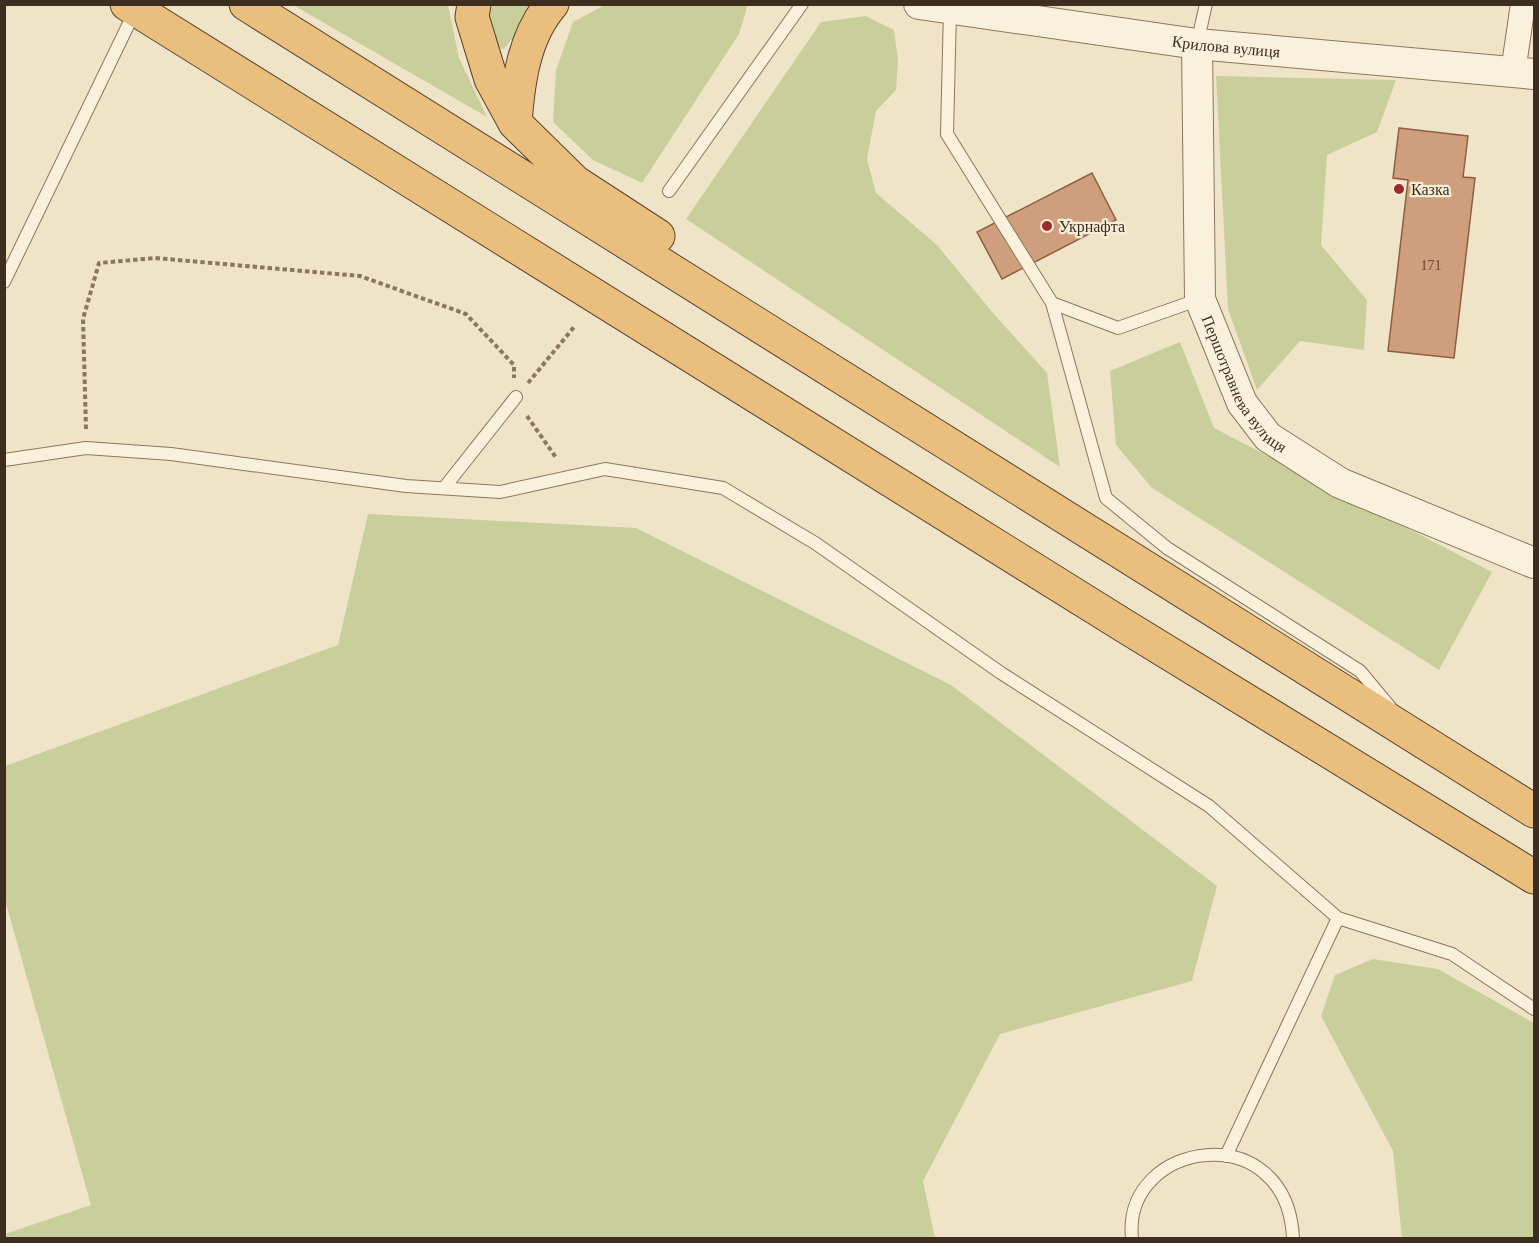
<svg xmlns="http://www.w3.org/2000/svg" width="1539" height="1243" font-family="Georgia,serif">
<rect width="100%" height="100%" fill="#f0e4c8"/>
<path fill="#c9cf9b" d="M 742,4 L 747,7 L 739,34 L 642,183 L 593,160 L 553,122 L 556,70 L 573,22 L 605,5 Z
M 293,5 L 448,5 L 459,58 L 487,117 Z
M 490,5 L 532,5 L 516,34 L 504,49 L 497,48 L 489,16 Z
M 866,16 L 894,30 L 898,60 L 896,90 L 876,111 L 867,159 L 876,193 L 937,245 L 993,313 L 1047,373 L 1060,467 L 686,219 L 821,22 Z
M 1216,76 L 1396,80 L 1377,132 L 1327,155 L 1321,245 L 1367,300 L 1364,350 L 1300,341 L 1257,390 L 1228,309 Z
M 1180,342 L 1214,428 L 1492,572 L 1439,670 L 1152,488 L 1116,445 L 1110,371 Z
M 368,514 L 636,528 L 951,685 L 1217,886 L 1192,981 L 1000,1034 L 923,1181 L 935,1238 L 5,1238 L 5,1234 L 91,1205 L 5,900 L 5,766 L 338,645 Z
M 1373,959 L 1438,969 L 1534,1023 L 1534,1238 L 1402,1238 L 1393,1151 L 1321,1016 L 1335,975 Z"/>
<path fill="#cf9f7d" stroke="#8d5f41" stroke-width="1.5" d="M 1399,128 L 1468,136 L 1463,177 L 1475,178 L 1454,358 L 1388,351 L 1408,180 L 1393,178 Z
M 1092,173 L 1116,220 L 1002,279 L 977,232 Z"/>
<g fill="none" stroke-linecap="round" stroke-linejoin="round">
<g stroke="#8d765c" stroke-width="14">
<path id="service" d="M 950,10 L 947,134 L 1052,303 L 1106,498 L 1167,548 L 1360,671 L 1390,707
M 1197,44 L 1206,4
M 669,191 L 802,4
M 4,282 L 135,11
M 1052,303 L 1118,328 L 1200,299
M 4,460 L 86,448 L 171,454 L 406,486 L 500,492 L 605,469 L 723,488 L 815,543 L 1001,673 L 1209,806 L 1338,918 L 1452,954 L 1534,1009
M 444,488 L 516,397
M 1226,1156 L 1338,918
M 1132,1238 C 1122,1140 1287,1115 1293,1238"/>
</g>
<g stroke="#8d765c" stroke-width="26">
<path id="minor" d="M 1513,72 L 1523,4"/>
</g>
<g stroke="#8d765c" stroke-width="32">
<g id="tertiary">
<path id="s1" d="M 919,4 L 1197,44 L 1534,74"/>
<path id="s2" d="M 1197,44 L 1200,299 L 1242,403 L 1268,437 L 1340,483 L 1534,563"/>
</g>
</g>
<g stroke="#5b4430" stroke-width="35">
<path id="trunk" d="M 127,4 L 1123,625 L 1534,877
M 246,4 L 1534,811
M 474,4 L 472,17 L 491,79 L 515,123 L 575,182 L 658,236
M 515,123 C 518,82 524,36 552,4"/>
</g>
<path stroke="#8d765c" stroke-width="4" stroke-dasharray="4.5 3" stroke-linecap="butt" d="M 528,383 L 574,327
M 527,416 L 557,459
M 86,429 L 83,319 L 99,263 L 155,258 L 360,276 L 466,314 L 514,365 L 514,378"/>
<use href="#service" stroke="#faf1dc" stroke-width="12"/>
<use href="#minor" stroke="#faf1dc" stroke-width="24"/>
<use href="#tertiary" stroke="#faf1dc" stroke-width="30"/>
<use href="#trunk" stroke="#eabe7c" stroke-width="33"/>
</g>
<g fill="#9e2a2b" stroke="#f7eed8" stroke-width="2">
<circle cx="1399" cy="189" r="6"/>
<circle cx="1047" cy="226" r="6"/>
</g>
<g text-anchor="middle" dominant-baseline="central" stroke-width="4.5" stroke-linejoin="round" paint-order="stroke">
<g font-size="14" fill="#624a37">
<text x="1431" y="265">171</text>
</g>
<g font-size="16" fill="#3d2e20" stroke="#f7eed8">
<text stroke="none"><textPath href="#s1" startOffset="310">Крилова вулиця</textPath></text>
<text stroke="none"><textPath href="#s2" startOffset="352">Першотравнева вулиця</textPath></text>
</g>
<g font-size="16" fill="#3d2e20" stroke="#f7eed8" text-anchor="start">
<text x="1411" y="189">Казка</text>
<text x="1059" y="226">Укрнафта</text>
</g>
</g>
<rect width="1539" height="1243" fill="none" stroke="#3d2e20" stroke-width="12"/>
</svg>
